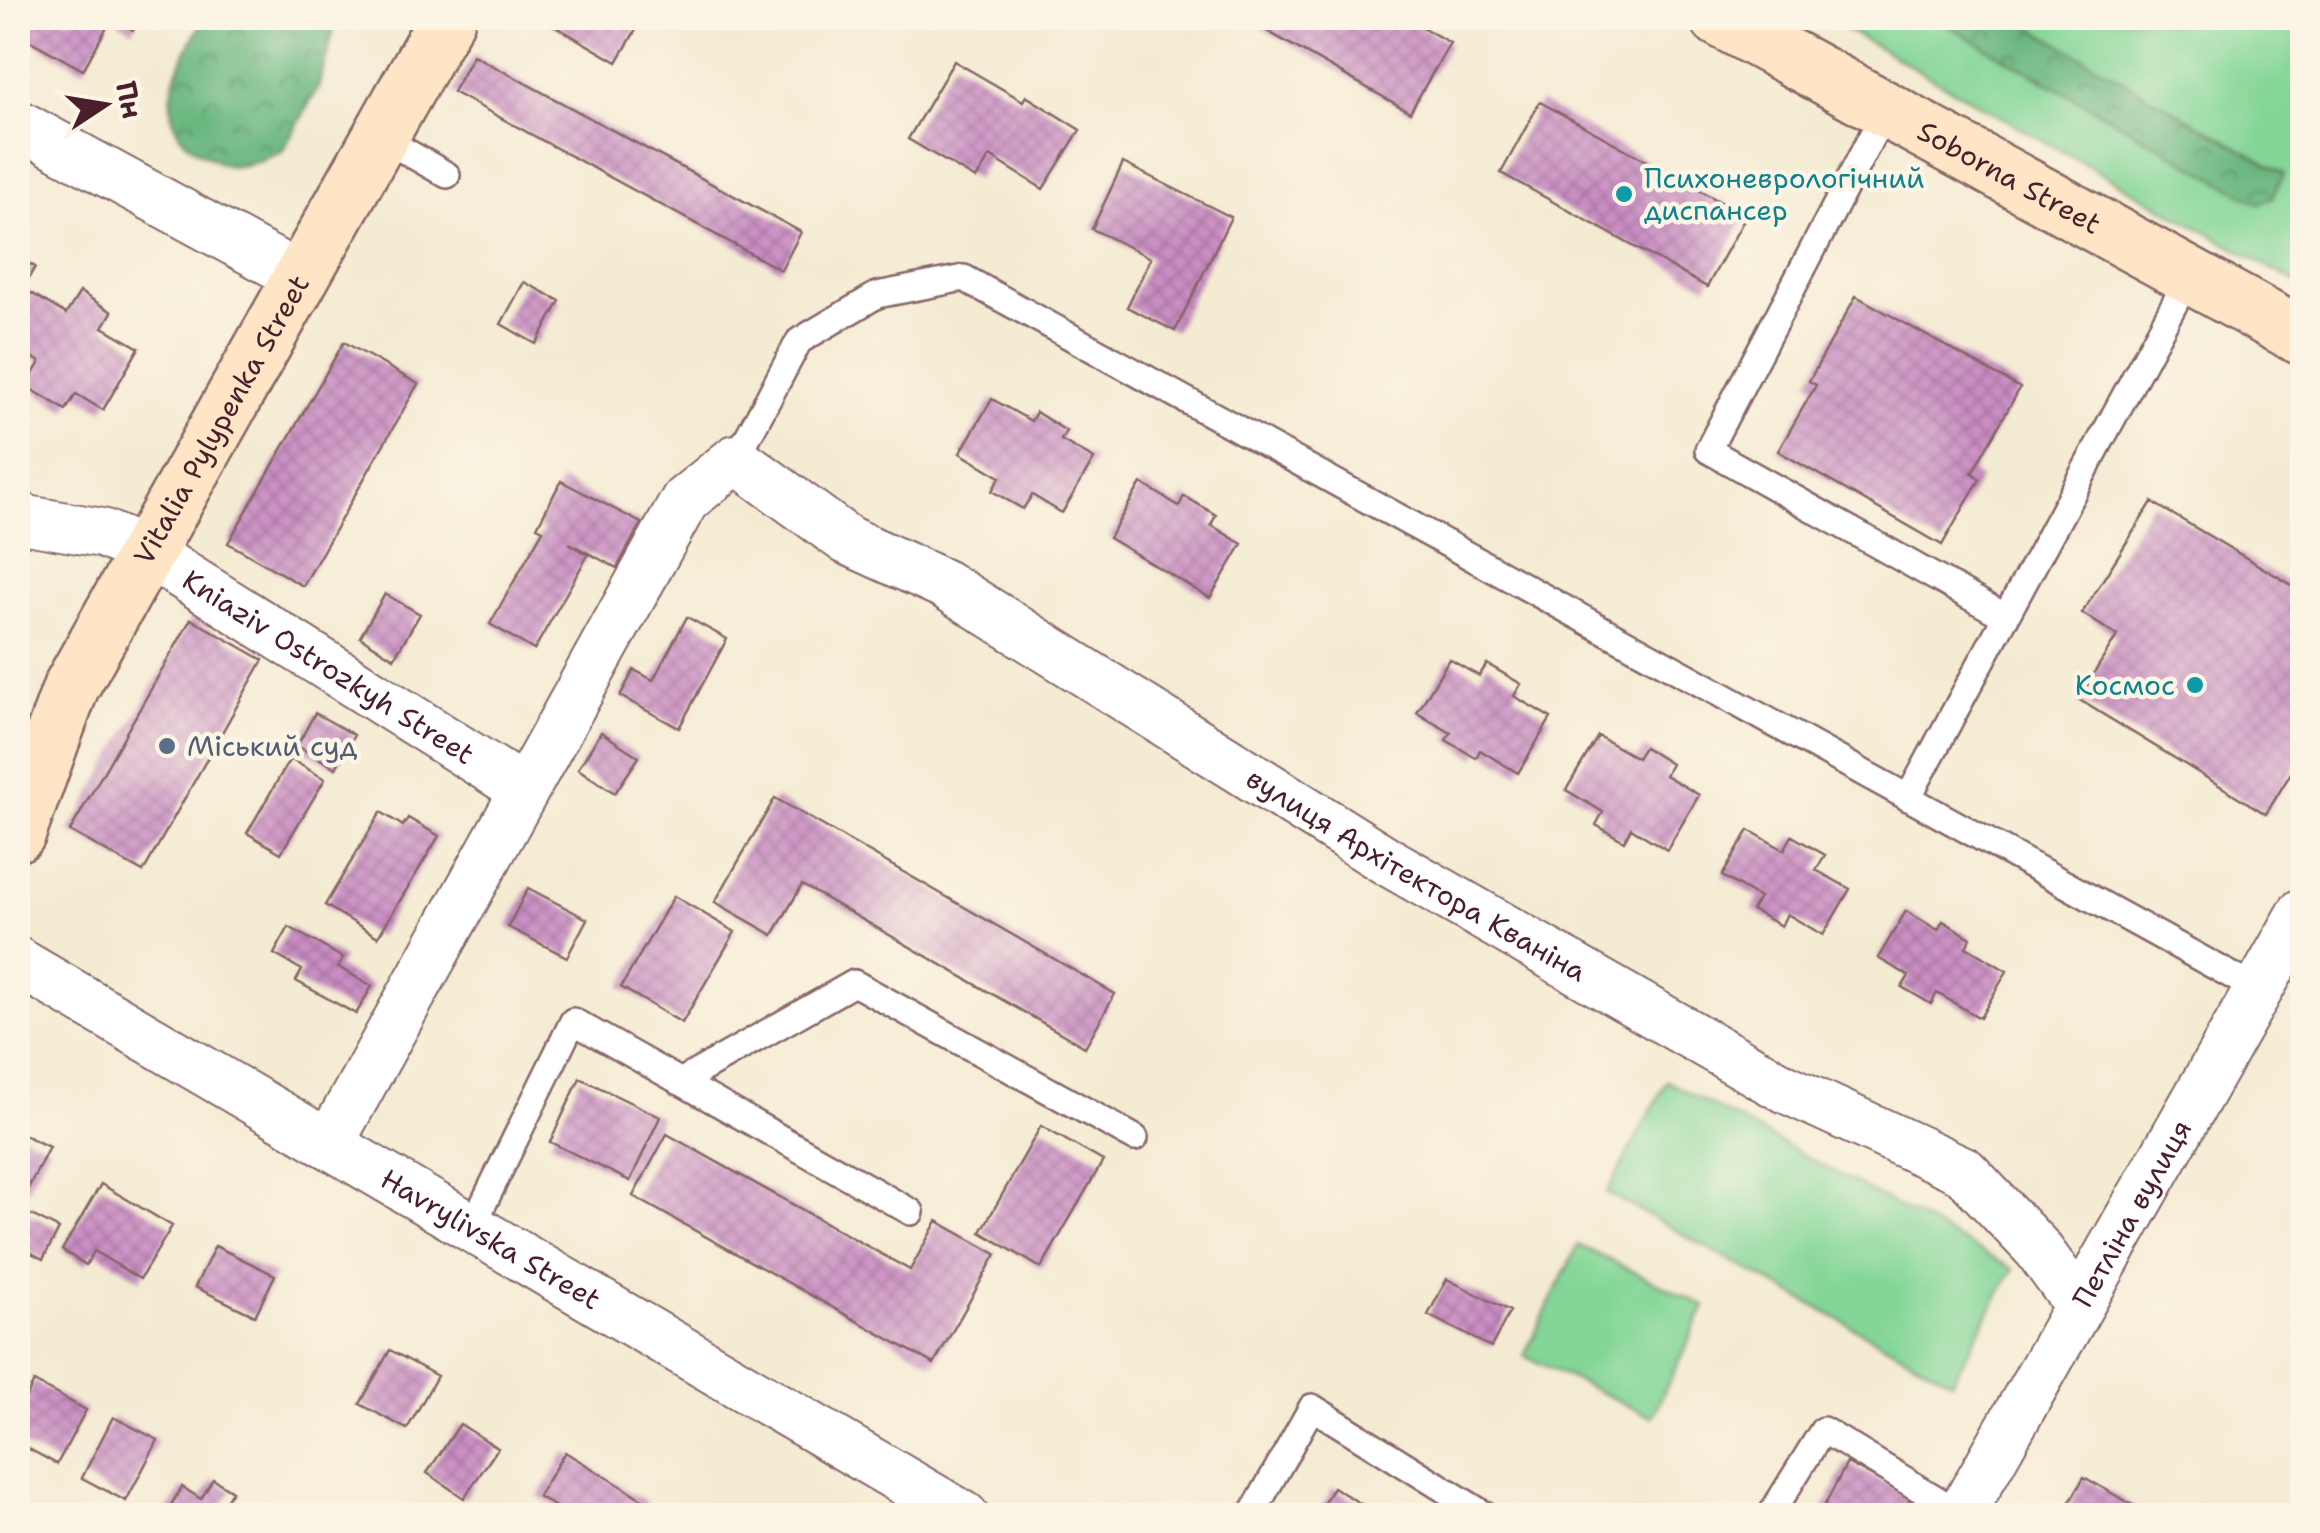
<svg xmlns="http://www.w3.org/2000/svg" width="2320" height="1533" font-family="'Shantell Sans',sans-serif">
<defs>
<pattern id="forest-crowns" width="20" height="18" patternUnits="userSpaceOnUse" patternTransform="scale(2.5)"><rect width="20" height="18" fill="#6ab780"/><path d="M2 6a3 3 0 1 1 6 0M12 15a3 3 0 1 1 6 0" fill="none" stroke="#599469"/></pattern>
<pattern id="building-cross-hatch" width="8" height="8" patternUnits="userSpaceOnUse" patternTransform="scale(2.5)"><rect width="8" height="8" fill="#ca8ec4"/><path d="M0 0l8 8M0 8l8-8" fill="none" stroke="#a6739f"/></pattern>
</defs>
<rect width="100%" height="100%" fill="#fcf5e5"/>
<filter id="ink" filterUnits="userSpaceOnUse"><feTurbulence type="fractalNoise" baseFrequency=".01" numOctaves="2"/><feDisplacementMap in="SourceGraphic" scale="20" xChannelSelector="R" yChannelSelector="G"/><feConvolveMatrix kernelMatrix="1 2 1 2 8 2 1 2 1" color-interpolation-filters="sRGB"/></filter>
<filter id="wash" filterUnits="userSpaceOnUse"><feTurbulence type="fractalNoise" baseFrequency=".0048" numOctaves="4" result="noise"/><feDisplacementMap in="SourceGraphic" scale="40" xChannelSelector="R" yChannelSelector="G"/><feGaussianBlur stdDeviation="2.25" result="paint"/><feColorMatrix in="noise" values="0 0 0 0 0 0 0 0 0 0 0 0 0 0 0 0 0 1.4 0 .05"/><feComposite in="paint" operator="in"/></filter>
<g filter="url(#wash)">
<rect width="100%" height="100%" fill="#f4ebd3"/>
<path fill="#83d697" stroke="#667a61" stroke-width="2.5" d="M 1826,18 L 1935,18 L 2260,204 L 2272,197 L 2283,174 L 2015,18 L 2153,18 L 2171,24 L 2195,21 L 2197,18 L 2302,18 L 2302,286 Z
M 1667,1081 L 2013,1269 L 1952,1381 L 1607,1193 Z
M 1578,1245 L 1705,1306 L 1652,1417 L 1524,1356 Z"/>
<path fill="url(#forest-crowns)" stroke="#5a6b56" stroke-width="2.5" d="M 205,18 L 337,18 L 318,88 L 282,152 C 269,156 252,165 237,166 C 226,167 211,159 201,153 C 145,121 180,59 205,18 Z
M 1935,18 L 2015,18 L 2284,174 L 2272,197 L 2260,204 Z"/>
<g id="blocks">
<path fill="url(#building-cross-hatch)" d="M 18,18 L 140,18 L 133,30 L 112,18 L 83,70 L 18,34 Z
M 551,18 L 643,18 L 617,62 L 548,22 Z
M 1244,18 L 1406,18 L 1450,43 L 1410,112 Z
M 473,55 L 801,232 L 781,270 L 453,92 Z
M 954,61 L 1023,101 L 1026,96 L 1080,130 L 1043,189 L 990,156 L 976,179 L 908,139 Z
M 1540,102 L 1746,216 L 1707,287 L 1501,173 Z
M 1123,163 L 1231,217 L 1175,331 L 1127,307 L 1151,258 L 1092,229 Z
M 18,257 L 35,267 L 23,288 L 66,314 L 80,292 L 112,312 L 103,327 L 139,348 L 103,410 L 76,394 L 66,410 L 26,386 L 40,362 L 18,349 Z
M 524,282 L 560,301 L 536,344 L 501,324 Z
M 1856,296 L 2020,388 L 1972,473 L 1980,479 L 1942,545 L 1778,451 L 1816,385 L 1809,381 Z
M 344,342 L 418,384 L 303,586 L 228,543 Z
M 992,399 L 1031,421 L 1036,412 L 1066,431 L 1061,440 L 1094,459 L 1062,513 L 1032,495 L 1023,509 L 992,491 L 1000,477 L 960,453 Z
M 561,481 L 641,523 L 617,568 L 569,543 L 588,555 L 534,650 L 490,624 L 543,530 L 537,527 Z
M 1141,483 L 1179,506 L 1184,496 L 1216,515 L 1211,525 L 1242,544 L 1210,598 L 1109,538 Z
M 2152,502 L 2302,591 L 2302,755 L 2266,814 L 2078,699 L 2117,636 L 2082,613 Z
M 385,594 L 420,614 L 394,658 L 360,637 Z
M 687,617 L 727,639 L 679,728 L 620,696 L 634,670 L 653,680 Z
M 191,619 L 263,660 L 143,872 L 70,831 Z
M 1449,659 L 1479,676 L 1487,664 L 1521,684 L 1514,696 L 1551,718 L 1518,773 L 1480,750 L 1476,758 L 1446,740 L 1451,733 L 1417,713 Z
M 315,713 L 354,735 L 336,768 L 297,746 Z
M 601,732 L 639,757 L 615,793 L 578,769 Z
M 1598,736 L 1637,758 L 1644,747 L 1671,764 L 1665,775 L 1699,795 L 1667,850 L 1631,828 L 1624,841 L 1596,825 L 1603,812 L 1566,790 Z
M 290,759 L 325,779 L 281,853 L 247,833 Z
M 775,798 L 1115,994 L 1085,1047 L 802,885 L 773,935 L 715,902 Z
M 381,812 L 403,826 L 408,818 L 439,836 L 378,937 L 325,905 Z
M 1749,830 L 1784,850 L 1792,836 L 1825,855 L 1816,870 L 1850,889 L 1823,935 L 1787,914 L 1781,926 L 1752,910 L 1759,898 L 1722,876 Z
M 528,888 L 587,919 L 567,957 L 508,927 Z
M 674,896 L 735,932 L 682,1023 L 621,987 Z
M 1906,911 L 1938,930 L 1943,921 L 1971,938 L 1966,947 L 2007,971 L 1980,1018 L 1937,993 L 1931,1004 L 1902,987 L 1909,976 L 1878,958 Z
M 289,927 L 343,958 L 338,967 L 372,986 L 356,1014 L 296,981 L 302,970 L 274,954 Z
M 580,1078 L 660,1117 L 630,1181 L 550,1142 Z
M 1041,1126 L 1103,1161 L 1041,1268 L 981,1232 Z
M 18,1132 L 49,1147 L 18,1208 L 59,1229 L 43,1259 L 18,1246 Z
M 667,1134 L 910,1270 L 937,1221 L 996,1254 L 934,1364 L 633,1196 Z
M 101,1184 L 172,1226 L 140,1279 L 94,1251 L 86,1265 L 62,1250 Z
M 215,1246 L 275,1275 L 255,1316 L 195,1287 Z
M 1447,1279 L 1510,1311 L 1491,1347 L 1428,1315 Z
M 390,1350 L 437,1376 L 407,1429 L 360,1404 Z
M 34,1382 L 86,1410 L 57,1464 L 18,1443 L 18,1412 Z
M 113,1417 L 158,1440 L 126,1501 L 82,1478 Z
M 460,1424 L 498,1448 L 464,1498 L 427,1473 Z
M 565,1452 L 647,1502 L 639,1516 L 570,1516 L 538,1496 Z
M 1847,1463 L 1911,1497 L 1901,1516 L 1819,1516 Z
M 2084,1477 L 2146,1513 L 2145,1516 L 2062,1516 Z
M 213,1479 L 232,1491 L 216,1516 L 164,1516 L 182,1487 L 201,1499 Z
M 1333,1487 L 1381,1516 L 1316,1516 Z"/>
</g>
</g>
<g filter="url(#ink)">
<use href="#blocks" fill-opacity="0" stroke="#866666" stroke-width="2.5"/>
<g fill="none" stroke-linecap="round" stroke-linejoin="round">
<g stroke="#866666" stroke-width="30">
<path id="lane" d="M 1886,109 L 1708,450 L 2006,617
M 379,136 L 447,175
M 736,459 L 799,341 L 877,295 L 964,278 L 2258,990
M 1908,798 L 2190,275
M 680,1082 L 854,983 L 1135,1138
M 472,1227 L 573,1021 L 911,1212
M 1251,1516 L 1312,1407 L 1487,1516
M 1770,1516 L 1823,1430 L 1961,1514"/>
</g>
<g stroke="#866666" stroke-width="52">
<g id="street">
<path d="M 18,124 L 300,277"/>
<path id="s1" d="M 18,515 L 27,520 L 102,533 L 146,552 L 524,790"/>
<path id="s2" d="M 18,962 L 964,1516"/>
<path id="s3" d="M 329,1144 L 685,500 L 736,459 L 847,540 L 944,584 L 1387,861 L 1780,1086 L 1964,1171 L 2038,1249 L 2078,1304"/>
<path id="s4" d="M 1960,1516 L 2302,913"/>
</g>
</g>
<g stroke="#866666" stroke-width="60">
<g id="secondary">
<path id="s5" d="M 1718,18 L 2302,337"/>
<path id="s6" d="M 18,833 L 71,687 L 447,18"/>
</g>
</g>
<use href="#lane" stroke="#fff" stroke-width="25"/>
<use href="#street" stroke="#fff" stroke-width="48"/>
<use href="#secondary" stroke="#fde5c5" stroke-width="55"/>
</g>
</g>
<g fill="#0f9aa8" stroke="#fcf5e5" stroke-width="4">
<circle cx="1624" cy="194" r="10"/>
<circle cx="2195" cy="685" r="10"/>
</g>
<circle fill="#5c6f8a" stroke="#fcf5e5" stroke-width="4" cx="167" cy="746" r="10"/>
<g text-anchor="middle" dominant-baseline="central" stroke-width="9" stroke-linejoin="round" paint-order="stroke">
<g font-size="28" fill="#4a1f2b" stroke="#fcf5e5">
<text stroke="none"><textPath href="#s5" startOffset="332">Soborna Street</textPath></text>
<text stroke="none"><textPath href="#s6" startOffset="462">Vitalia Pylypenka Street</textPath></text>
<text stroke="none"><textPath href="#s1" startOffset="350">Kniaziv Ostrozkyh Street</textPath></text>
<text stroke="none"><textPath href="#s3" startOffset="1600">вулиця Архітектора Кваніна</textPath></text>
<text stroke="none"><textPath href="#s4" startOffset="348">Петліна вулиця</textPath></text>
<text stroke="none"><textPath href="#s2" startOffset="548">Havrylivska Street</textPath></text>
</g>
<g font-size="28" fill="#0d838f" stroke="#fcf5e5" text-anchor="start">
<text x="1644" y="178">Психоневрологічний<tspan x="1644" dy="32">диспансер</tspan></text>
<text x="2175" y="685" text-anchor="end">Космос</text>
</g>
<g font-size="28" fill="#4e5e75" stroke="#fcf5e5" text-anchor="start">
<text x="187" y="746">Міський суд</text>
</g>
</g>
<rect width="2320" height="1533" fill="none" stroke="#fcf5e5" stroke-width="60"/>
<g transform="translate(105 105) rotate(78)" stroke="#fcf5e5" stroke-width="8" paint-order="stroke">
<path d="M0-8L18 38L0 25L-18 38Z" fill="#4a1f2b"/>
<text y="-15" font-size="28" font-weight="bold" text-anchor="middle" fill="#4a1f2b">Пн</text>
</g>
</svg>
